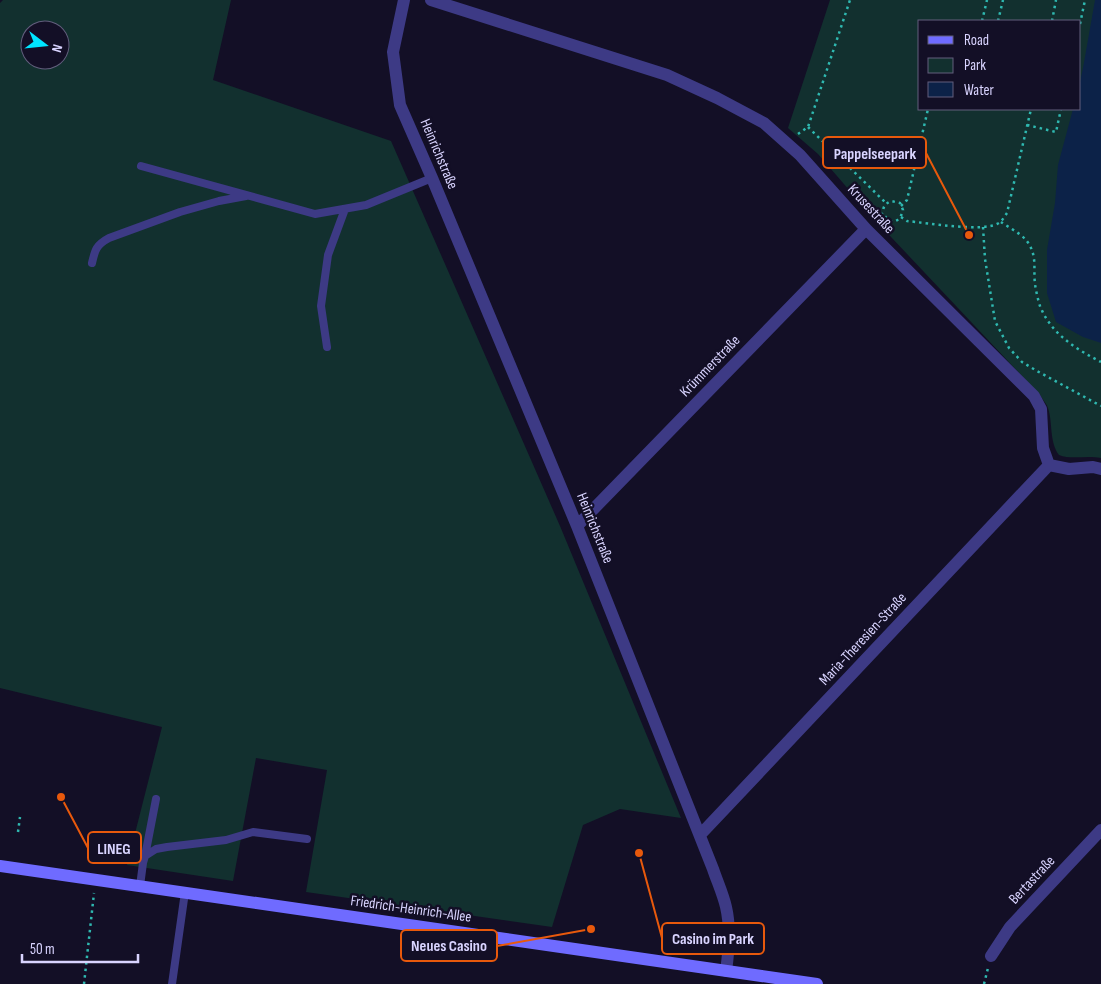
<svg xmlns="http://www.w3.org/2000/svg" width="1101" height="984" font-family="'Sofia Sans Condensed',sans-serif">
<rect width="100%" height="100%" fill="#130f26"/>
<path fill="#12302f" fill-rule="evenodd" d="M 3,0 L 231,0 L 213,80 L 391,141 L 560,526 L 681,818 L 620,809 L 583,825 L 552,927 L 306,892 L 327,770 L 256,758 L 233,881 L 127,865 L 162,727 L 0,688 L 0,3 ZM 30,30 L 60,30 L 60,60 L 30,60 Z
M 830,0 L 1101,0 L 1101,458 C 1086,455 1072,460 1059,455 C 1049,442 1053,423 1048,408 C 1047,404 1042,399 1040,395 L 875,220 L 818,154 L 788,128 ZM 920,21 L 1080,21 L 1080,109 L 920,109 Z"/>
<path fill="#0c2248" d="M 1095,0 L 1101,0 L 1101,343 L 1083,337 L 1056,322 L 1047,293 L 1047,250 L 1055,203 L 1058,165 L 1073,109 L 1080,109 L 1080,82 L 1083,68 Z"/>
<g fill="none" stroke-linecap="round" stroke-linejoin="round">
<path stroke="#2fb8b0" stroke-width="2.5" stroke-dasharray="2.5 4" stroke-linecap="butt" d="M 982,21 L 987,0
M 998,21 L 1003,0
M 1052,21 L 1056,0
M 1080,24 L 1085,0
M 1027,125 L 1056,132 L 1061,109
M 808,127 L 886,203
M 798,134 L 808,127 L 850,0
M 901,206 L 907,200 L 928,109
M 901,217 L 907,221 C 928,223 980,232 997,224 C 1002,222 1004,217 1007,213 L 1031,109
M 876,219 L 883,213 C 890,226 900,223 903,210 L 900,203 L 891,201 C 885,204 883,206 883,213
M 1001,222 C 1008,227 1020,233 1026,240 C 1038,255 1033,268 1035,284 C 1036,291 1038,300 1040,306 C 1051,334 1076,349 1101,362
M 983,227 L 985,259 L 995,321 L 1009,348 L 1022,362 L 1037,371 L 1101,406
M 18,832 L 20,817
M 84,984 L 94,893
M 984,984 L 988,968"/>
<path stroke="#3d3a85" stroke-width="8" d="M 141,166 L 315,214 L 366,205 L 432,178
M 92,263 C 95,250 96,245 109,238 L 180,212 L 219,201 L 246,196
M 327,347 L 321,306 L 328,255 L 345,209
M 145,856 L 156,799
M 140,886 L 143,863 L 145,856 L 156,849 L 167,847 L 226,840 L 253,832 L 307,839
M 172,984 L 185,892"/>
<path stroke="#3d3a85" stroke-width="12" d="M 404,0 L 393,52 L 400,105 L 432,178 L 577,526 L 713,869 C 717,881 723,894 726,907 C 731,928 729,950 726,971
M 431,0 L 667,75 L 717,98 L 764,123 L 800,155 L 866,229 L 1034,396 L 1041,409 L 1043,448 L 1049,465 L 1069,469 L 1093,467 L 1101,469
M 577,526 L 866,229
M 700,835 L 1049,465
M 991,956 L 1010,927 L 1101,830"/>
<path stroke="#6f6bff" stroke-width="12" d="M 0,866 L 817,984"/>
</g>
<g text-anchor="middle" dominant-baseline="central" stroke-width="5" stroke-linejoin="round" paint-order="stroke">
<g font-size="15" fill="#d9d4ff" stroke="#130f26">
<text transform="translate(439 154) rotate(67)">Heinrichstraße</text>
<text transform="translate(871 209) rotate(47)">Krusestraße</text>
<text transform="translate(710 366) rotate(-46)">Krümmerstraße</text>
<text transform="translate(595 528) rotate(68)">Heinrichstraße</text>
<text transform="translate(863 639) rotate(-47)">Maria-Theresien-Straße</text>
<text transform="translate(1032 880) rotate(-47)">Bertastraße</text>
<text transform="translate(411 909) rotate(8)">Friedrich-Heinrich-Allee</text>
</g>
</g>
<path fill="none" stroke="#e8590c" stroke-width="2" d="M969 235L926 153M61 797L88 848M639 853L662 938M591 929L497 946"/>
<g fill="#e8590c" stroke="#130f26" stroke-width="2">
<circle cx="969" cy="235" r="5"/>
<circle cx="61" cy="797" r="5"/>
<circle cx="639" cy="853" r="5"/>
<circle cx="591" cy="929" r="5"/>
</g>
<g fill="#130f26" stroke="#e8590c" stroke-width="2">
<rect x="823" y="137" width="103" height="31" rx="5"/>
<rect x="88" y="832" width="53" height="31" rx="5"/>
<rect x="662" y="923" width="102" height="31" rx="5"/>
<rect x="401" y="930" width="96" height="31" rx="5"/>
</g>
<g font-size="16" text-anchor="middle" font-weight="bold" fill="#d9d4ff">
<text x="875" y="159">Pappelseepark</text>
<text x="114" y="854">LINEG</text>
<text x="713" y="944">Casino im Park</text>
<text x="449" y="951">Neues Casino</text>
</g>
<rect x="918" y="20" width="162" height="90" fill="#130f26" stroke="#625e7d"/>
<rect x="928" y="36" width="25" height="8" fill="#6f6bff" stroke="#625e7d"/>
<text x="964" y="45" font-size="15" fill="#d9d4ff">Road</text>
<rect x="928" y="58" width="25" height="15" fill="#12302f" stroke="#625e7d"/>
<text x="964" y="70" font-size="15" fill="#d9d4ff">Park</text>
<rect x="928" y="82" width="25" height="15" fill="#0c2248" stroke="#625e7d"/>
<text x="964" y="95" font-size="15" fill="#d9d4ff">Water</text>
<g transform="translate(45 45) rotate(106)"><circle r="24" fill="#130f26" stroke="#625e7d"/>
<path d="M0-4L9 19L0 12L-9 19Z" fill="#00e5ff"/>
<text y="-8" font-size="14" font-weight="bold" text-anchor="middle" fill="#d9d4ff">N</text>
</g>
<path d="M22 954v8h116v-8" fill="none" stroke="#d9d4ff" stroke-width="2.5"/>
<text x="30" y="954" font-size="15" fill="#d9d4ff" stroke="#130f26" stroke-width="4" paint-order="stroke">50 m</text>
</svg>
